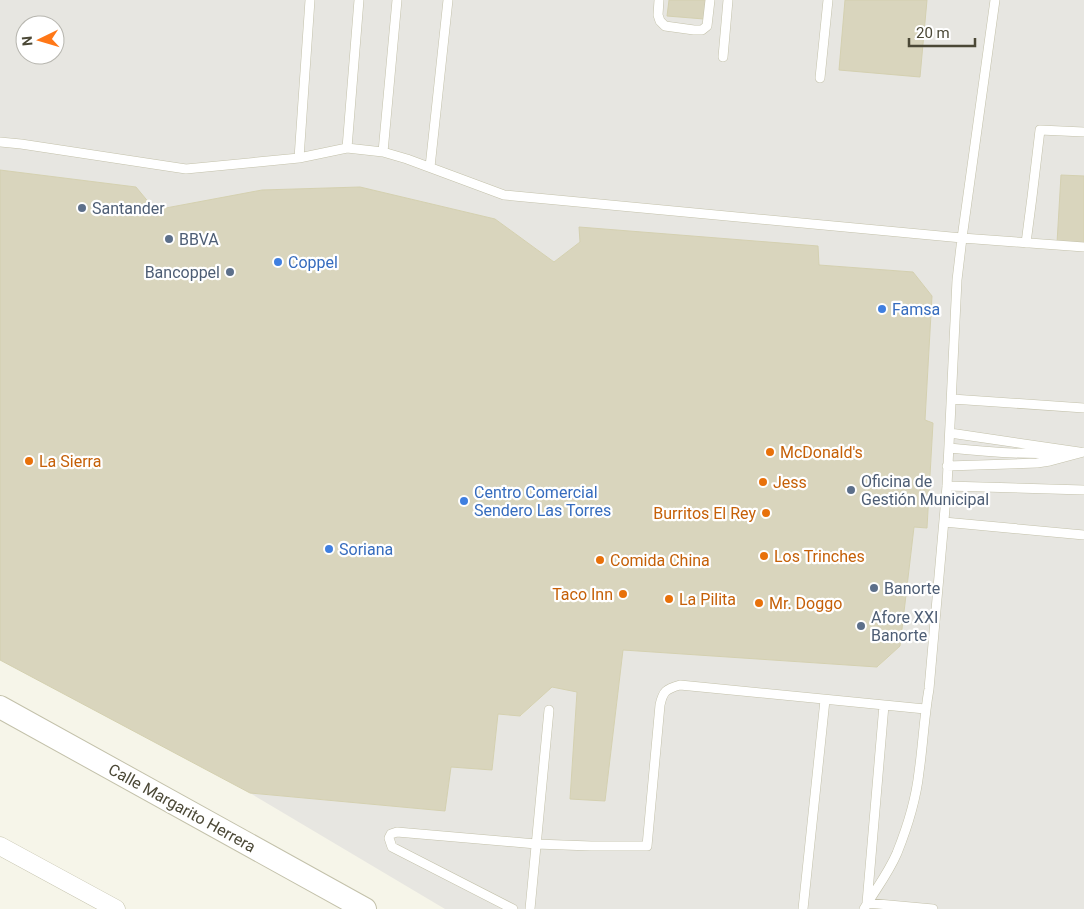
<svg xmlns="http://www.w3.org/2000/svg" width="1084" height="909" font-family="Roboto,sans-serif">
<rect width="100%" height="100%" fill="#f6f5e9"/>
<path fill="#e7e6e1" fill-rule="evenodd" d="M 0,0 L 1084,0 L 1084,909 L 445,909 L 250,793 L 445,811 L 451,767 L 492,770 L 498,714 L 521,716 L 552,687 L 577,692 L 570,798 L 605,801 L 623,650 L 878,667 L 900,646 L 914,527 L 927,528 L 933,423 L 925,420 L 932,296 L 913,272 L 819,265 L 580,242 L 554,262 L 495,219 L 360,187 L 262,190 L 155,210 L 136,187 L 0,170 ZM 25,25 L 55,25 L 55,55 L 25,55 Z"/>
<path fill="#d9d5bd" stroke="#d4d0b0" d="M 669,0 L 706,0 L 704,19 L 667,16 Z
M 845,0 L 927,0 L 920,77 L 839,70 Z
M 0,170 L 136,187 L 155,210 L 262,190 L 360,187 L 495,219 L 554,262 L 580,242 L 579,227 L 818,246 L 819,265 L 913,272 L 932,296 L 925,420 L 933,423 L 927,528 L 914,527 L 900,646 L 877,667 L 623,650 L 605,801 L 570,799 L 577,692 L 552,687 L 520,716 L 498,714 L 492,770 L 451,767 L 445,811 L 250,793 L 0,660 Z
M 1061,175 L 1084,176 L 1084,245 L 1057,243 Z"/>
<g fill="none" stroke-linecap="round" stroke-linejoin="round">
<g stroke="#c3c1aa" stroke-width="10">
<path id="service" d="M 659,0 L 658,15 L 660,21 L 665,26 L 694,30 L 702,30 L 707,26 L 710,0
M 995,0 L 962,238 L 1084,247
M 723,57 L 728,0
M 820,78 L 828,0
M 0,142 L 21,144 L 186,169 L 299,158 L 347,148 L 383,152 L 407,159 L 504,195 L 962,238 L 957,280 L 947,486 L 929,689 C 924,717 923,745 919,772 C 916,800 907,828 897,853 C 888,874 875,890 864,909
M 347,148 L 359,0
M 383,152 L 397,0
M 299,158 L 310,0
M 430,167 L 448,0
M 1026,243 L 1032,197 L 1040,130 L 1084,132
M 952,399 L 1084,408
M 950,433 L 1079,452
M 949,448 C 987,452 1023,455 1061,453
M 947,466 L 1037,463 L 1050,461 L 1083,452
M 947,486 L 1084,490
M 944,522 L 1084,535
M 884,705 L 867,903 L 933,909
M 513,909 L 392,847 L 389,838 L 391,834 L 397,832 L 536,844 L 591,846 L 647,846 L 660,705 C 663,691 666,689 680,685 L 925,709
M 530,909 L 549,710
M 803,909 L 825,700"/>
</g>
<g stroke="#c3c1aa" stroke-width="19">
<path id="minor" d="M 0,846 L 116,909"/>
</g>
<g stroke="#c3c1aa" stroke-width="24">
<path id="tertiary" d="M 0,707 L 365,909"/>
</g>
<use href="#service" stroke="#fff" stroke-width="9"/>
<use href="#minor" stroke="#fff" stroke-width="18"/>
<use href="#tertiary" stroke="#fff" stroke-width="22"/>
</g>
<g fill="#5c6f8a" stroke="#fff" stroke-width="2">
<circle cx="82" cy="208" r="5"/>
<circle cx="169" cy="239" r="5"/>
<circle cx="230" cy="272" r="5"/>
<circle cx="851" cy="490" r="5"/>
<circle cx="874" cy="588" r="5"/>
<circle cx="861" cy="626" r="5"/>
</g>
<g fill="#3f7fe0" stroke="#fff" stroke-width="2">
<circle cx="278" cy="262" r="5"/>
<circle cx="882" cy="309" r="5"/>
<circle cx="464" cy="501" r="5"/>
<circle cx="329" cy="549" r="5"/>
</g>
<g fill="#e8710a" stroke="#fff" stroke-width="2">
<circle cx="770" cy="452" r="5"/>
<circle cx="29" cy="461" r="5"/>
<circle cx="763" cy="482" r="5"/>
<circle cx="766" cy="513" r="5"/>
<circle cx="764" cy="556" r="5"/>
<circle cx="600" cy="560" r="5"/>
<circle cx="623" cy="594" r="5"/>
<circle cx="669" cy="599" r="5"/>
<circle cx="759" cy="603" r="5"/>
</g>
<g text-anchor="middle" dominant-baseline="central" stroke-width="4.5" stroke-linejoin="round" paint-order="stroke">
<g font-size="16" fill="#4e5e75" stroke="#fff" text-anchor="start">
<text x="92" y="208">Santander</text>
<text x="179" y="239">BBVA</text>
<text x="220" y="272" text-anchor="end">Bancoppel</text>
<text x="861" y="481">Oficina de<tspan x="861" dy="18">Gestión Municipal</tspan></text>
<text x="884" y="588">Banorte</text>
<text x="871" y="617">Afore XXI<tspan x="871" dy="18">Banorte</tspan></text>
</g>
<g font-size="16" fill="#366cbe" stroke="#fff" text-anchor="start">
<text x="288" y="262">Coppel</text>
<text x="892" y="309">Famsa</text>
<text x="474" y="492">Centro Comercial<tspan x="474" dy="18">Sendero Las Torres</tspan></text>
<text x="339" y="549">Soriana</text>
</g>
<g font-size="16" fill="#c56008" stroke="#fff" text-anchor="start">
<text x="780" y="452">McDonald's</text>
<text x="39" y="461">La Sierra</text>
<text x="773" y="482">Jess</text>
<text x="756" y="513" text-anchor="end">Burritos El Rey</text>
<text x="774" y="556">Los Trinches</text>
<text x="610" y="560">Comida China</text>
<text x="613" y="594" text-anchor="end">Taco Inn</text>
<text x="679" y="599">La Pilita</text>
<text x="769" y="603">Mr. Doggo</text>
</g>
<g font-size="16" fill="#4b4836" stroke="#fff">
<text transform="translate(182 808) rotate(29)">Calle Margarito Herrera</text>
</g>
</g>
<g transform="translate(40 40) rotate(265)"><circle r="24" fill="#ffffff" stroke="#b7b6af"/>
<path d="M0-4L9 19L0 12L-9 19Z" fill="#ff7717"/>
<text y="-8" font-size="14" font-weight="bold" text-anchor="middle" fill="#4b4836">N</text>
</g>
<path d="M909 38v8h66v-8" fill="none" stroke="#4b4836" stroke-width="2.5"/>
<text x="916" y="38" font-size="15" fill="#4b4836" stroke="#ffffff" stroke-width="4" paint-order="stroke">20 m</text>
</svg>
